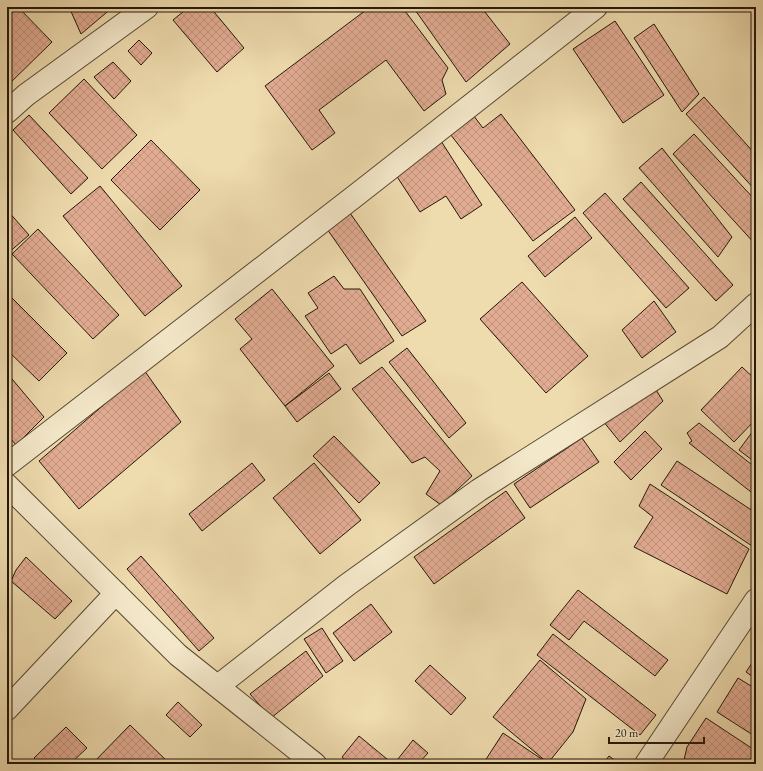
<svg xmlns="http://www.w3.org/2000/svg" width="763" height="771" font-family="'EB Garamond',serif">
<defs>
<pattern id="building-cross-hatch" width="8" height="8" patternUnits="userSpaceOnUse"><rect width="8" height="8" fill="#e2ac93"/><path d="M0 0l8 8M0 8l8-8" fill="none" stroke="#c2937d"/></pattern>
</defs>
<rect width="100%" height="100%" fill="#eedbae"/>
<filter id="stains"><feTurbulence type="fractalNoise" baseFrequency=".005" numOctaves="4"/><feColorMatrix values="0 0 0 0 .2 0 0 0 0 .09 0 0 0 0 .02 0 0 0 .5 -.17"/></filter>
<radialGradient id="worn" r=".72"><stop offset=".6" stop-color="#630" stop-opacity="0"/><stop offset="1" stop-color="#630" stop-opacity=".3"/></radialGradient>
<path fill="url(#building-cross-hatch)" stroke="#241708" d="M 18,7 L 52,42 L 7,86 L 7,17 Z
M 69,7 L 113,7 L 81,34 Z
M 189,7 L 210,7 L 244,48 L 217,72 L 173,20 Z
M 370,7 L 402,7 L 448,68 L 442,80 L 446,94 L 424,111 L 386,60 L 319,110 L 335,133 L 312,150 L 265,86 Z
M 413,7 L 481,7 L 510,44 L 466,82 Z
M 615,21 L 664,95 L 623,123 L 573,49 Z
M 654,24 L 699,94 L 682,112 L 634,38 Z
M 139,40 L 152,53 L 141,65 L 128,51 Z
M 113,62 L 131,81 L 114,99 L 94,77 Z
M 84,79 L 137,135 L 102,169 L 49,113 Z
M 704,97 L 756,155 L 756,191 L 686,114 Z
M 470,111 L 483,128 L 501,114 L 575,210 L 533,241 L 447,130 Z
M 29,115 L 88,178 L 71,194 L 13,130 Z
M 694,134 L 756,201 L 756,245 L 673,154 Z
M 151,140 L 200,190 L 160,230 L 111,180 Z
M 441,141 L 482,205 L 461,219 L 446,196 L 420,212 L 394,172 Z
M 662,148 L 732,237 L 718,257 L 639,168 Z
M 641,182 L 733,285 L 716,301 L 623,199 Z
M 100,186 L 182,286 L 145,316 L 63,216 Z
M 605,193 L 689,288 L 666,308 L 583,213 Z
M 7,210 L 29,235 L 7,254 Z
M 350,213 L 426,321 L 402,336 L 327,229 Z
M 575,217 L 592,238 L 545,277 L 528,256 Z
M 38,229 L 119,315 L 93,339 L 12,254 Z
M 334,276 L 344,289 L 360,289 L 394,341 L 360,364 L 346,344 L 331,354 L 305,316 L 318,308 L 308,293 Z
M 522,282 L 588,356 L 546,393 L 480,319 Z
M 272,289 L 334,366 L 285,406 L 240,349 L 252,339 L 235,319 Z
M 7,293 L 67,353 L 39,381 L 7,350 Z
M 654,301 L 676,332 L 642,358 L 622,330 Z
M 407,348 L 466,423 L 449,438 L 389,362 Z
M 382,367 L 472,476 L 441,505 L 426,494 L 440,471 L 425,457 L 412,463 L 352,389 Z
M 742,367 L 756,380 L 756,419 L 734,442 L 701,410 Z
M 144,370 L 181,422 L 79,509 L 39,461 Z
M 7,373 L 44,417 L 16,445 L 7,434 Z
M 329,373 L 341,389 L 297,422 L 285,406 Z
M 653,385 L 663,401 L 620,442 L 603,421 Z
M 699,423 L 756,468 L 756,496 L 689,443 L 692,441 L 687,433 Z
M 756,427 L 756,463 L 739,450 Z
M 645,431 L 662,449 L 631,480 L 614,462 Z
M 334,436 L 380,483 L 359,503 L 313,456 Z
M 582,438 L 599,462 L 530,508 L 514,484 Z
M 677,461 L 756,513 L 755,548 L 661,485 Z
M 252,463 L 265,480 L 202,531 L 189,514 Z
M 314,463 L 361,520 L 320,554 L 273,498 Z
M 650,484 L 749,549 L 727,594 L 634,547 L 653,517 L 639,506 Z
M 506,491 L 525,518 L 434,584 L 414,557 Z
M 141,556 L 214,638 L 199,651 L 127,569 Z
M 26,557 L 72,601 L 55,619 L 11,581 L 16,570 Z
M 578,590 L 668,660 L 655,676 L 584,621 L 569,640 L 550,625 Z
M 371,604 L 392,632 L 354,661 L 333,633 Z
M 322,628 L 343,661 L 326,673 L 304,639 Z
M 553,634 L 656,715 L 640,735 L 537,655 Z
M 306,651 L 323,676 L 271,718 L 250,694 Z
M 756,657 L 756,679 L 746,672 Z
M 540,660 L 586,699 L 573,732 L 548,763 L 493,717 Z
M 430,665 L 466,698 L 451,715 L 415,681 Z
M 738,678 L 756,689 L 756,737 L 717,712 Z
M 178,702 L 202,725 L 190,737 L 166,715 Z
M 706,718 L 756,751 L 756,759 L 753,764 L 683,764 L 687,747 Z
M 130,725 L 170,764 L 92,764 Z
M 66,727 L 87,748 L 70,764 L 40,764 L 34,758 Z
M 503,733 L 543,760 L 540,764 L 483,764 Z
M 359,736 L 393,764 L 350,764 L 342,757 Z
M 413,740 L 428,753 L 418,764 L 394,764 Z
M 609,756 L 620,764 L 603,764 Z"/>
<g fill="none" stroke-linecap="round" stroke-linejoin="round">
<g stroke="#564832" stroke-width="24">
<path id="minor" d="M 7,112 L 26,95 L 147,7
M 7,465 L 355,196 L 596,7
M 7,485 L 178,655 L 315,764
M 218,686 L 347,585 L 479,490 L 720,337 L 756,304
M 7,709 L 116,593
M 646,764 L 756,600"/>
</g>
<use href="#minor" stroke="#f4e8ca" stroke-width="22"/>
</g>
<rect width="763" height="771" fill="none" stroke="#eedbae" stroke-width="24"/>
<rect x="8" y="8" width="747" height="755" fill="none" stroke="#241708" stroke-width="2"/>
<rect x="12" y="12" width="739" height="747" fill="none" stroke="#241708"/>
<path d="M609 737v6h95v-6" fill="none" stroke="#241708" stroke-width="2"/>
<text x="615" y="737" font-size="12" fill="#241708" stroke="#f4e8ca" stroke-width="3" paint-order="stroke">20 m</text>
<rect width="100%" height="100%" filter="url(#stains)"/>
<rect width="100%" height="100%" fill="url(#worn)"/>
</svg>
